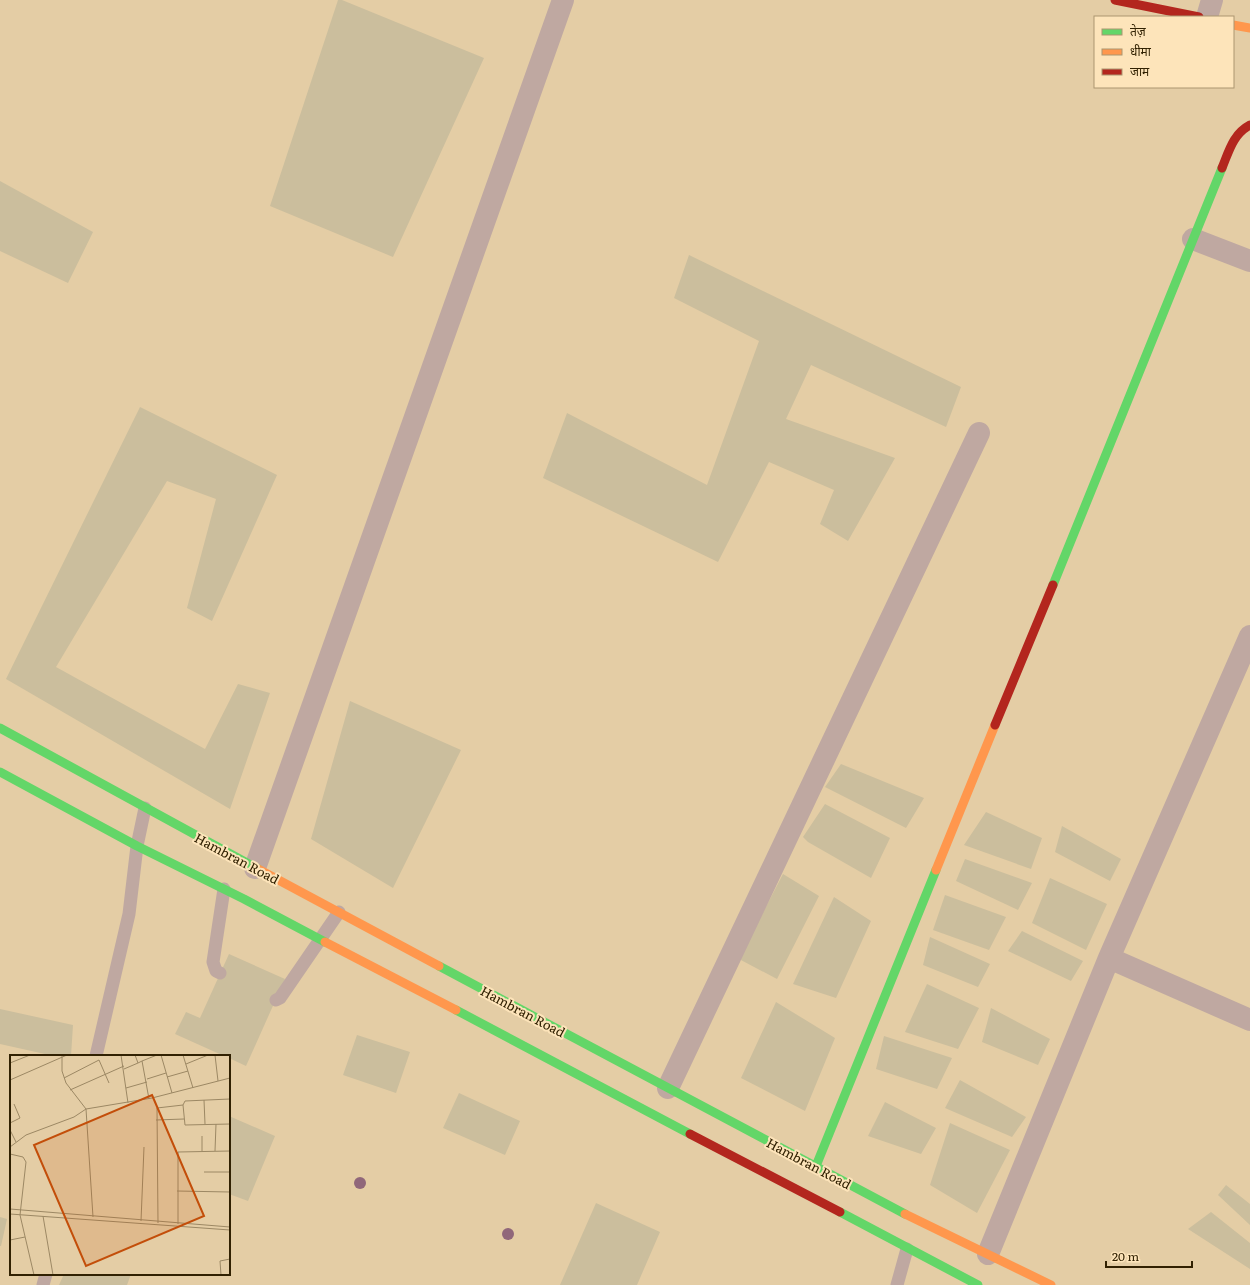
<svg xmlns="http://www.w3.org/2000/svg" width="1250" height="1285" font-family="Literata,'Noto Sans Devanagari',serif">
<rect width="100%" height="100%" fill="#e4cda5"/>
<path fill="#cbbe9d" d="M 338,0 L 342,0 L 484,58 L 393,257 L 270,206 Z
M 0,181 L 93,232 L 68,283 L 0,251 Z
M 689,255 L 961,387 L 946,427 L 811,365 L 786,419 L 895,458 L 848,541 L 820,524 L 834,490 L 769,462 L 718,562 L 543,478 L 567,413 L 707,485 L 759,341 L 674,298 Z
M 140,407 L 277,475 L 212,621 L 187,608 L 216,499 L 167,481 L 56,667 L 205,749 L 238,684 L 270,693 L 230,809 L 6,679 Z
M 350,701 L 461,750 L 393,888 L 311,839 Z
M 841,764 L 924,798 L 906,828 L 825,787 Z
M 825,804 L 890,838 L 871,878 L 808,842 L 803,837 Z
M 986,812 L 1042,838 L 1031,869 L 964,845 Z
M 1062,826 L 1121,859 L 1110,881 L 1055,852 Z
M 965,859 L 1032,883 L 1018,910 L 956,881 Z
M 783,874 L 819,896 L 777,979 L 739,959 Z
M 1050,878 L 1107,904 L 1086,950 L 1032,923 Z
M 945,895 L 1006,917 L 989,950 L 933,930 Z
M 834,897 L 871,921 L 836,998 L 793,984 Z
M 1022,931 L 1083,961 L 1071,981 L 1008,951 Z
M 930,937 L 990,964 L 978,987 L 923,965 Z
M 229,954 L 285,979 L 246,1066 L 229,1058 L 229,1056 L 224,1056 L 175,1034 L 186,1012 L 200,1018 Z
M 927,984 L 979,1008 L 958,1049 L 905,1032 Z
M 776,1002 L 835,1038 L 805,1111 L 741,1078 Z
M 991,1008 L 1050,1039 L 1038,1065 L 982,1042 Z
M 0,1009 L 73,1025 L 71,1056 L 54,1056 L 0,1044 Z
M 357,1035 L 410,1052 L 396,1093 L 343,1075 Z
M 884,1036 L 952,1058 L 937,1089 L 876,1069 Z
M 960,1080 L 1026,1117 L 1012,1137 L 945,1108 Z
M 459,1093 L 520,1121 L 505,1155 L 443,1128 Z
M 885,1102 L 936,1128 L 921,1154 L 868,1136 Z
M 229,1116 L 275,1136 L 248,1201 L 229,1194 Z
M 950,1123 L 1010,1150 L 977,1213 L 930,1185 Z
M 1226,1185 L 1250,1204 L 1250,1225 L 1218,1195 Z
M 596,1203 L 660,1232 L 637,1285 L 560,1285 Z
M 1211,1212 L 1250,1243 L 1250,1269 L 1188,1229 Z
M 0,1217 L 7,1219 L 1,1246 L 0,1246 Z
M 64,1274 L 131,1274 L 127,1285 L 59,1285 Z"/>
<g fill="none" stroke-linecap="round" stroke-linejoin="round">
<path stroke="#bfa8a1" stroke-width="13" d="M 220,973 L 216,971 L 213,962 L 224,889
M 276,1000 L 280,998 L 339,912
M 96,1056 L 129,914 L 137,846 L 145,808
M 43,1285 L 46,1274
M 897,1285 L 907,1249"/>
<path stroke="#bfa8a1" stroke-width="22" d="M 1207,17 L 1212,0
M 1193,239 L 1250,261
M 255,868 L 563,0
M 1109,958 L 1250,1020
M 668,1088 L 979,433
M 988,1254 L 1109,958 L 1250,636"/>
<path stroke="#63d668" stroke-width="9" d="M 1053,585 L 1222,168
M 0,728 L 258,869
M 0,772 L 137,846 L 244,899 L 325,942
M 439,966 L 905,1214
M 456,1010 L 690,1134
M 816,1166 L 936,870
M 840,1212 L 978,1285"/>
<path stroke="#ff974d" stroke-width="9" d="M 1233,25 L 1250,28
M 258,869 L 439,966
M 936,870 L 995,725
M 325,942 L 456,1010
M 905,1214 L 1051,1285"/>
<path stroke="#b3261e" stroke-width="9" d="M 1115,0 L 1199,17
M 1222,168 C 1229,151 1233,134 1250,125
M 995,725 L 1053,585
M 690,1134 L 840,1212"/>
</g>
<g fill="#90677a">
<circle cx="360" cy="1183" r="6"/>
<circle cx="508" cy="1234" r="6"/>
</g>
<g text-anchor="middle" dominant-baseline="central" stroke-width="4" stroke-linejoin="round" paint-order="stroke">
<g font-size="13" fill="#312102" stroke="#fde4ba">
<text transform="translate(237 858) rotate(28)">Hambran Road</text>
<text transform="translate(523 1011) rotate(28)">Hambran Road</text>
<text transform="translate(809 1163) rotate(28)">Hambran Road</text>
</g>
</g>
<g transform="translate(10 1055)">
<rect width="220" height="220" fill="#e4cda5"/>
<path fill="none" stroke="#9c8864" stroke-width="1" d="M 52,0 L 52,16 L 56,28 L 76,54 L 83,162M 111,0 L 118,48M 125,0 L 128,8 L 132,6 L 139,44M 151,0 L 162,38M 173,0 L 183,33M 205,0 L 208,26M 132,6 L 147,0M 0,8 L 20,0M 176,9 L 198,0M 114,14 L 128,8M 157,22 L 178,16M 54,23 L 89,5 L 99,28M 137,24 L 156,18M 0,25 L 57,0M 116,33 L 137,27M 60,35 L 114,11M 194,45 L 195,69M 173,50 L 175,46 L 220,44M 146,65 L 174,64M 0,68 L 10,63 L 4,49M 0,75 L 6,87M 192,81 L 192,96M 0,92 L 16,80 L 64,62 L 76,54 L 142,43 L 220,23M 205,96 L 206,69M 0,99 L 13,102 L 16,107 L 10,160 L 24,220M 194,117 L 220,117M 167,136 L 220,137M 0,154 L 220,172M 0,159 L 220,175M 33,161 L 43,220M 131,166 L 134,92M 148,168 L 147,53 L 173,50 L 175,70 L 220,69M 168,169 L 168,97 L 220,96M 0,185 L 15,182M 211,220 L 210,206 L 220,204"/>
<path fill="#c34e0a" fill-opacity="0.15" stroke="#c34e0a" stroke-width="2" d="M 142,40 L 194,161 L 76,211 L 24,90 Z"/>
<rect width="220" height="220" fill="none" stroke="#312102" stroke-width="2"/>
</g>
<rect x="1094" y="16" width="140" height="72" fill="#fde4ba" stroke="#ab9670"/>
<rect x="1102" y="29" width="20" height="6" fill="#63d668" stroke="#ab9670"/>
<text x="1130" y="36" font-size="12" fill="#312102">तेज़</text>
<rect x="1102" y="49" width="20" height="6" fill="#ff974d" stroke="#ab9670"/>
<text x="1130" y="56" font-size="12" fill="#312102">धीमा</text>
<rect x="1102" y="69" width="20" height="6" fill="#b3261e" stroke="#ab9670"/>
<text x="1130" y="76" font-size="12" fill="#312102">जाम</text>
<path d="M1106 1261v6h86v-6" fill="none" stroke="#312102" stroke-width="2"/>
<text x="1112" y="1261" font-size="12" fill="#312102" stroke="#fde4ba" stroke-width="3" paint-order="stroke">20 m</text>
</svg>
